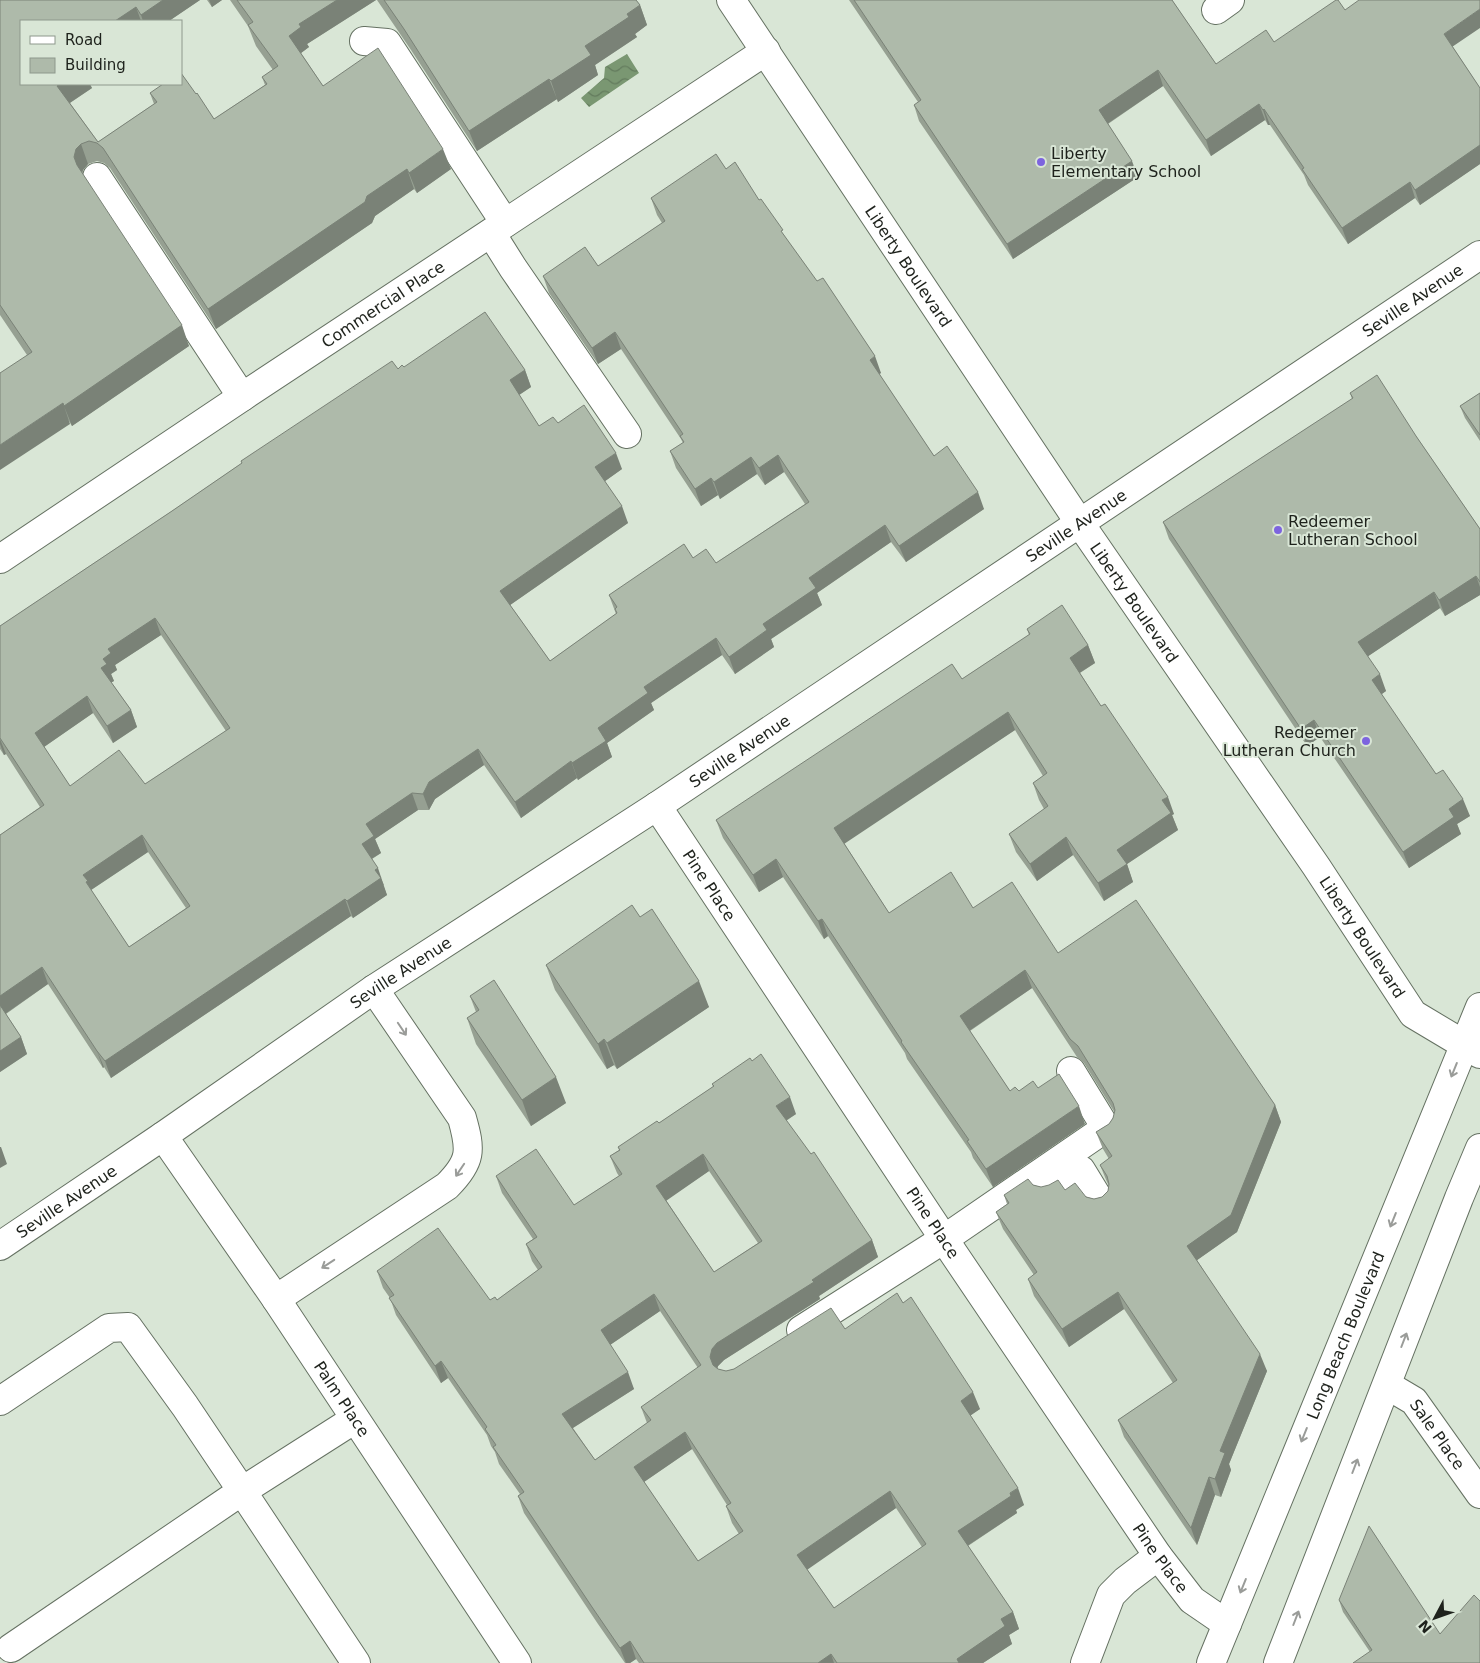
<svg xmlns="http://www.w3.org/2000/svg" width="1480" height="1663" font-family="'DejaVu Sans',sans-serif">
<defs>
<pattern id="water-waves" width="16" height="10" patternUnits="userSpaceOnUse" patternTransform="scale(1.25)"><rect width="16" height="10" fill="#7a9772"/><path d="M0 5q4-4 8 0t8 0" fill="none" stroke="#637b5d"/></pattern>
</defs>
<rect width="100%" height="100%" fill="#d9e6d6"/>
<path fill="url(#water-waves)" d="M 627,54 L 639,73 L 589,107 L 581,98 L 604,78 L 605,67 Z"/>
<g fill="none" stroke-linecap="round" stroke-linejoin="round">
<g stroke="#657162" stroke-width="30">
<g id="minor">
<path id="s1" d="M 731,0 L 1079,522 L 1316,866 L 1413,1014 L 1480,1054"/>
<path d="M 1216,10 L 1230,0"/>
<path d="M 364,41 L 387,43 L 505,223"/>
<path d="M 97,177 L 242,397"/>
<path d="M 491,233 L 513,268 L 627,434"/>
<path id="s2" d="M 0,559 L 242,397 L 766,51"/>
<path id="s3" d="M 657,806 L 954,1254 L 1158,1556 L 1192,1600 L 1227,1624"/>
<path id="s4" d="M 163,1136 L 276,1299 L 517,1663"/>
<path d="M 1048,1189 L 1081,1170 L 1100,1201"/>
<path id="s5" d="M 0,1246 L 163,1136 L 374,989 L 657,806 L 1480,255"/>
<path d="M 276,1299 L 447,1186 C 472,1161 471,1150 462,1118 L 374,989"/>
<path d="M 801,1330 L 944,1239 L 1106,1128 L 1071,1071"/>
<path id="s6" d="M 1387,1385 L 1414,1401 L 1480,1494"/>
<path d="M 0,1401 L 109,1328 L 128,1327 L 185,1406 L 242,1491 L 11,1648"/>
<path d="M 355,1419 L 242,1491 L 356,1663"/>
<path d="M 1085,1663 L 1111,1595 L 1125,1581 L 1158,1556"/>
</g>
</g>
<g stroke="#657162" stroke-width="30">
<g id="major">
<path id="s7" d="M 1211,1663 L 1480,1007"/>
<path d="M 1278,1663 L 1459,1198 L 1480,1148"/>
</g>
</g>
<use href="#minor" stroke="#fff" stroke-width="28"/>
<use href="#major" stroke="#fff" stroke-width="28"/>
</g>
<path fill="#96a092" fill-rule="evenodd" d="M 0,0 L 200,0 L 169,21 L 21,21 L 92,88 L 70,103 L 98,142 L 154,104 L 150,93 L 196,94 L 214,119 L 265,85 L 262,77 L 273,70 L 256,46 L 248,26 L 230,0 L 376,0 L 307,44 L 309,47 L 301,53 L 323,86 L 451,169 L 417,193 L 414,189 L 375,216 L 372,223 L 216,329 L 110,168 L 104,163 L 97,161 L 88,164 L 83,170 L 82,174 L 189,346 L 72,426 L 27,355 L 0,315 Z
M 207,0 L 222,0 L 212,7 Z
M 377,0 L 636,0 L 640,5 L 647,25 L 635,34 L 637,37 L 595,65 L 598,75 L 558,102 L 557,99 L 477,151 L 411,50 Z
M 849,0 L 1172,0 L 1216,64 L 1274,42 L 1345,10 L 1453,47 L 1480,88 L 1480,164 L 1420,205 L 1415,198 L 1348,244 L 1308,185 L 1304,175 L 1270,125 L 1268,125 L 1265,120 L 1211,156 L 1163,86 L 1108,124 L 1138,177 L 1013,259 L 919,121 L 914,105 L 918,102 Z
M 726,169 L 759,200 L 881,373 L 879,374 L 934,456 L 984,509 L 906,562 L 891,542 L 817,593 L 822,605 L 771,639 L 774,647 L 735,674 L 722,655 L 651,703 L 654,710 L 607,743 L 612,757 L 578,780 L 577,778 L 521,818 L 484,765 L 435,799 L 429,810 L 418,810 L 375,839 L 381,853 L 372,859 L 384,885 L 383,885 L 387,895 L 353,918 L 351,916 L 111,1078 L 104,1067 L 103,1068 L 48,984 L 6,1014 L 21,1037 L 27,1054 L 0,1072 L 0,835 L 40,807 L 6,754 L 4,755 L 0,749 L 0,626 L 172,511 L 242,463 L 241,461 L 398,369 L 404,367 L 525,370 L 531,387 L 519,395 L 539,426 L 558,423 L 622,469 L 605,481 L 628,523 L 510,605 L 550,661 L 616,614 L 609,595 L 693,558 L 716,563 L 805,504 L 784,472 L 765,485 L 757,474 L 720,499 L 718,495 L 701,506 L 676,468 L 670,451 L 683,443 L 681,439 L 621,349 L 598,364 L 549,293 L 543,276 L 598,266 L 662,223 L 657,215 L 651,198 ZM 161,635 L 226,731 L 145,784 L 70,786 L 44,747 L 93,713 L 113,743 L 137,727 L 131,710 L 111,682 L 114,681 L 111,674 L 117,670 L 115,665 ZM 148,852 L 186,908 L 129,947 L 91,890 Z
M 1350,393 L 1416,436 L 1480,529 L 1480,595 L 1445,616 L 1440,608 L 1368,656 L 1386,691 L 1381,694 L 1436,774 L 1470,816 L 1457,824 L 1461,834 L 1409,868 L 1320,737 L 1307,746 L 1169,539 L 1163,522 L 1352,399 Z
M 1480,393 L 1480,441 L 1465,418 L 1460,406 Z
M 1027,629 L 1088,645 L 1095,663 L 1080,673 L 1101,706 L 1174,814 L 1172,815 L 1178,830 L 1127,864 L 1133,882 L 1104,901 L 1073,855 L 1037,881 L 1016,852 L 1009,834 L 1044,809 L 1039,800 L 1033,783 L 1043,776 L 1015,730 L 844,843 L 889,913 L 973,908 L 1058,953 L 1275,1105 L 1281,1122 L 1237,1232 L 1197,1260 L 1267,1371 L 1229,1464 L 1231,1470 L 1221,1497 L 1215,1495 L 1197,1545 L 1124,1437 L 1118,1420 L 1173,1383 L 1124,1309 L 1069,1347 L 1034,1296 L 1028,1279 L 1034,1275 L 1003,1229 L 996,1212 L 1007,1204 L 1004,1195 L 1033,1185 L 1041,1187 L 1065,1190 L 1094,1199 L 1102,1197 L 1108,1191 L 1109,1186 L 1107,1182 L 1100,1165 L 1109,1159 L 1103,1149 L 1096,1132 L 1109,1124 L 1113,1118 L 1115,1113 L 1084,1063 L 1077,1057 L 1032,988 L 970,1031 L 1010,1091 L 1019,1091 L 1038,1088 L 1085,1124 L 993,1187 L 973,1158 L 971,1152 L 907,1059 L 905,1053 L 828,936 L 824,939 L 783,877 L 759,892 L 723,838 L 716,820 L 962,679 L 1029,635 Z
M 640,917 L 709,1007 L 617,1069 L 614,1065 L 607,1069 L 555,990 L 546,965 Z
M 470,996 L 566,1103 L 531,1126 L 476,1044 L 467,1018 L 476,1012 Z
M 712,1084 L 796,1114 L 786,1121 L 872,1240 L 878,1257 L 819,1296 L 820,1299 L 724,1360 L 718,1366 L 717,1369 L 726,1371 L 734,1369 L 845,1329 L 980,1409 L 970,1415 L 1024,1505 L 1016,1510 L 1017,1513 L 968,1546 L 1013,1612 L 1019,1629 L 1009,1635 L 1012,1644 L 983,1663 L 639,1663 L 636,1659 L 630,1663 L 625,1663 L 598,1624 L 524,1513 L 518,1496 L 520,1494 L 499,1464 L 495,1452 L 491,1446 L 487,1435 L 448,1378 L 441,1383 L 396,1315 L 390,1298 L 383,1288 L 377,1271 L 490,1300 L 497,1300 L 538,1270 L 532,1261 L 526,1244 L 533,1239 L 502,1193 L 496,1176 L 574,1205 L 619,1176 L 617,1173 L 610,1156 L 619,1150 L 618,1147 L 659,1123 L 713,1087 ZM 709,1171 L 758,1243 L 714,1272 L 666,1200 ZM 660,1311 L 698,1368 L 641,1407 L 647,1423 L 595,1460 L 573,1428 L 634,1389 L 610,1345 ZM 692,1449 L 727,1505 L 726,1506 L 732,1523 L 739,1534 L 698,1561 L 644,1482 ZM 896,1508 L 922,1547 L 834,1608 L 807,1569 Z
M 1339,1600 L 1440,1634 L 1480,1663 L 1370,1652 L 1343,1612 Z"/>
<path fill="#7a8277" d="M 163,0 L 200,0 L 169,21 L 143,21 L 141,15 Z
M 209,0 L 222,0 L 212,7 Z
M 337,0 L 376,0 L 307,44 L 309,47 L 297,56 L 289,36 L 299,24 Z
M 640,5 L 647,25 L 635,34 L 637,37 L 595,65 L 598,75 L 558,102 L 551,81 L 585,46 L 627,14 Z
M 136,7 L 141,21 L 115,21 Z
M 1480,9 L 1480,28 L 1449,49 L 1444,34 Z
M 1158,70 L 1163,86 L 1104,126 L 1099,110 Z
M 549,79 L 557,99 L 477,151 L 469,131 Z
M 60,84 L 90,84 L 92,88 L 65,106 L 57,86 Z
M 1259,104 L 1265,120 L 1211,156 L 1206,140 Z
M 1264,109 L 1270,125 L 1268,125 L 1263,110 Z
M 81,144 L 88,164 L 83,170 L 81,177 L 84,186 L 74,157 L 76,149 Z
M 1480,145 L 1480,164 L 1420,205 L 1415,190 Z
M 443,149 L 451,169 L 417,193 L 409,173 Z
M 1132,161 L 1138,177 L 1013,259 L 1007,244 Z
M 407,169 L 414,189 L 375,216 L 372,223 L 216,329 L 208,309 L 367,196 Z
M 1410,182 L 1415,198 L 1348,244 L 1342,228 Z
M 182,325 L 189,346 L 72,426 L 64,406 Z
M 615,332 L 621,349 L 598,364 L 592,348 Z
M 875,356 L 881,373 L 876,376 L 870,360 Z
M 525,370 L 531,387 L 516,397 L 510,380 Z
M 63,403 L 70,424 L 0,470 L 0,445 Z
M 616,453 L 622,469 L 601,484 L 595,467 Z
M 778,455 L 784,472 L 765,485 L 759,468 Z
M 751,457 L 757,474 L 720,499 L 714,482 Z
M 711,478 L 718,495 L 701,506 L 695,489 Z
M 978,492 L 984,509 L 906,562 L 899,546 Z
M 622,506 L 628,523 L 506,608 L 500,591 Z
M 885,525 L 891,542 L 817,593 L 822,605 L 771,639 L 774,647 L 735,674 L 729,657 L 809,578 Z
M 1476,576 L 1480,587 L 1480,595 L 1445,616 L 1439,600 Z
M 1434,592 L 1440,608 L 1364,659 L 1358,642 Z
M 155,618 L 161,635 L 115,665 L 117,670 L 111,674 L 114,681 L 107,685 L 101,668 L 103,659 L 108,649 Z
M 716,638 L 722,655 L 651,703 L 654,710 L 607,743 L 612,757 L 578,780 L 572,763 L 598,728 L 644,687 Z
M 1088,645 L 1095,663 L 1076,675 L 1070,658 Z
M 1380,674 L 1386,691 L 1378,697 L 1372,680 Z
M 87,696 L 93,713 L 41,749 L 35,733 Z
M 131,710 L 137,727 L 113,743 L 107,726 Z
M 1008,712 L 1015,730 L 841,846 L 834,828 Z
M 1314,720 L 1320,737 L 1307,746 L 1301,729 Z
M 0,739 L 6,754 L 4,755 L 0,744 Z
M 478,749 L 484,765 L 435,799 L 429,810 L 423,794 L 429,782 Z
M 571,761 L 577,778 L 521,818 L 515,802 Z
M 412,793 L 418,810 L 375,839 L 381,853 L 368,861 L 362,844 L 366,824 Z
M 1168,797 L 1174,814 L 1172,815 L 1178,830 L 1127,864 L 1133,882 L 1104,901 L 1098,883 L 1117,850 L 1162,800 Z
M 1463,799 L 1470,816 L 1457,824 L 1461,834 L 1409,868 L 1403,852 L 1449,809 Z
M 142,835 L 148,852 L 91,890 L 94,898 L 83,875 Z
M 1066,837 L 1073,855 L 1037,881 L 1030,864 Z
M 776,859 L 783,877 L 759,892 L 753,875 Z
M 378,868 L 387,895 L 353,918 L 347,901 L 375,870 Z
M 345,899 L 351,916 L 111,1078 L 105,1061 Z
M 822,919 L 828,936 L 824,939 L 818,921 Z
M 42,967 L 48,984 L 2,1016 L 0,1010 L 0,996 Z
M 1025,970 L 1032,988 L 966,1033 L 960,1016 Z
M 699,981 L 709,1007 L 617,1069 L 607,1043 Z
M 21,1037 L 27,1054 L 0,1072 L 0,1051 Z
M 604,1039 L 614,1065 L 607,1069 L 598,1044 Z
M 97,1051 L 104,1067 L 103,1068 Z
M 556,1077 L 566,1103 L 531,1126 L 522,1100 Z
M 790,1097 L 796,1114 L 782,1123 L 776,1106 Z
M 1275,1105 L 1281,1122 L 1237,1232 L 1193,1263 L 1187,1246 Z
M 1079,1106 L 1085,1124 L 993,1187 L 986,1169 Z
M 0,1147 L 1,1147 L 7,1164 L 0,1168 Z
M 703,1154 L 709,1171 L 663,1203 L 656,1186 Z
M 872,1240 L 878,1257 L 819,1296 L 820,1299 L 724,1360 L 718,1366 L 716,1374 L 710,1357 L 712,1349 L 717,1343 Z
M 1118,1292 L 1124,1309 L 1069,1347 L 1062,1329 Z
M 654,1294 L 660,1311 L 607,1347 L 601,1330 Z
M 1260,1354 L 1267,1371 L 1229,1464 L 1231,1470 L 1221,1497 L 1215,1479 L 1220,1451 Z
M 441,1361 L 448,1378 L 441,1383 L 435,1366 Z
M 628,1372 L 634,1389 L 568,1431 L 562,1414 Z
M 973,1392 L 980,1409 L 967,1418 L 961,1401 Z
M 685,1432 L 692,1449 L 641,1484 L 634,1467 Z
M 1209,1477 L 1215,1495 L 1197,1545 L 1191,1528 Z
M 1018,1488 L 1024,1505 L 1016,1510 L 1017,1513 L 964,1548 L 958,1531 Z
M 890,1491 L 896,1508 L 804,1572 L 797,1555 Z
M 1013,1612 L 1019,1629 L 1009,1635 L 1012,1644 L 983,1663 L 958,1663 L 957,1659 L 1001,1619 Z
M 630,1641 L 636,1659 L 630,1663 L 626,1663 L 620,1648 Z
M 831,1654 L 834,1663 L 818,1663 Z"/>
<path fill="#aebaaa" stroke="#7a8277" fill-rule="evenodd" d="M 0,0 L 163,0 L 141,15 L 136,7 L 115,21 L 21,21 L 21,84 L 60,84 L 57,86 L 98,142 L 157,102 L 150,93 L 163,84 L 181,84 L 181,73 L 196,94 L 197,93 L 214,119 L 267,84 L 262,77 L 278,66 L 248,25 L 253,22 L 237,0 L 337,0 L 299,24 L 301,27 L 289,36 L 323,86 L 378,48 L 443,149 L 409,173 L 407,169 L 367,196 L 365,202 L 208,309 L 103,148 L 97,143 L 89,141 L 81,144 L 76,149 L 74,157 L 77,165 L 182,325 L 64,406 L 63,403 L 0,445 L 0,373 L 32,352 L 0,305 Z
M 384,0 L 636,0 L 640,5 L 627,14 L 629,17 L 585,46 L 591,55 L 551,81 L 549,79 L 469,131 L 404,29 Z
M 854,0 L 1172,0 L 1216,64 L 1266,30 L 1274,42 L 1336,0 L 1338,0 L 1345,10 L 1359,0 L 1480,0 L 1480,9 L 1444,34 L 1480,88 L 1480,145 L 1415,190 L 1410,182 L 1342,228 L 1302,169 L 1304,168 L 1264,109 L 1263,110 L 1259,104 L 1206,140 L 1158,70 L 1099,110 L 1132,161 L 1007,244 L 914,105 L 921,100 Z
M 716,154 L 726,169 L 735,162 L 759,200 L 761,199 L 783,230 L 781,231 L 817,281 L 823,278 L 875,356 L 870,360 L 934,456 L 947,446 L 978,492 L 899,546 L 885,525 L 809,578 L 816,588 L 763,624 L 767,630 L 729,657 L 716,638 L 644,687 L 648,693 L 598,728 L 606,741 L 572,763 L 571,761 L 515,802 L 478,749 L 429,782 L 423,794 L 412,793 L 366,824 L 374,836 L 362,844 L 378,868 L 375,870 L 381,878 L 347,901 L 345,899 L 105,1061 L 97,1051 L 42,967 L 0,996 L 0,835 L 44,805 L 0,738 L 0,626 L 172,511 L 242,463 L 241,461 L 392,361 L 398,369 L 402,365 L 404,367 L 485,312 L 525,370 L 510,380 L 539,426 L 553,417 L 558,423 L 584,405 L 616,453 L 595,467 L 622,506 L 500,591 L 550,661 L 617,613 L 615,609 L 617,607 L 609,595 L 684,544 L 693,558 L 706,549 L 716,563 L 809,502 L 778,455 L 759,468 L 751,457 L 714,482 L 711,478 L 695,489 L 670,451 L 684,442 L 680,436 L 683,434 L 615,332 L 592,348 L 543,276 L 585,247 L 598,266 L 665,221 L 651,198 ZM 155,618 L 230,728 L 145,784 L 119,750 L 70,786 L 35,733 L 87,696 L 107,726 L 131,710 L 101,668 L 107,664 L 103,659 L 111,653 L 108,649 ZM 142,835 L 190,906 L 129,947 L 86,882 L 88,881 L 83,875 Z
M 1377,375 L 1416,436 L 1480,529 L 1480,582 L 1476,576 L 1439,600 L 1434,592 L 1358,642 L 1380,674 L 1372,680 L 1436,774 L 1443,770 L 1463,799 L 1449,809 L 1454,817 L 1403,852 L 1314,720 L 1301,729 L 1163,522 L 1353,398 L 1350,393 Z
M 1480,393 L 1480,435 L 1460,406 Z
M 1062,605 L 1088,645 L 1070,658 L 1101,706 L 1105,704 L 1168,797 L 1162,800 L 1171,813 L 1117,850 L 1127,864 L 1098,883 L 1066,837 L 1030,864 L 1009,834 L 1048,806 L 1033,783 L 1047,773 L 1008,712 L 834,828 L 889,913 L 951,872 L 973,908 L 1012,882 L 1058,953 L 1136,900 L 1275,1105 L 1231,1215 L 1187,1246 L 1260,1354 L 1220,1451 L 1225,1453 L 1215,1479 L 1209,1477 L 1191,1528 L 1118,1420 L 1177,1380 L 1118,1292 L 1062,1329 L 1028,1279 L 1037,1272 L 996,1212 L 1009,1203 L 1004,1195 L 1028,1179 L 1033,1185 L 1041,1187 L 1049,1185 L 1058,1180 L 1065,1190 L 1075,1183 L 1086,1197 L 1094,1199 L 1102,1197 L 1108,1191 L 1109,1184 L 1107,1176 L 1100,1165 L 1112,1156 L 1096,1132 L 1109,1124 L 1113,1118 L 1115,1110 L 1113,1103 L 1078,1046 L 1070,1039 L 1025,970 L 960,1016 L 1010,1091 L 1015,1087 L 1019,1091 L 1033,1081 L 1038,1088 L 1059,1074 L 1079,1106 L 986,1169 L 967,1141 L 969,1140 L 901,1042 L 902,1041 L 822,919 L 818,921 L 776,859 L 753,875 L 716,820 L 952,664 L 962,679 L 1030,634 L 1027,629 Z
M 632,905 L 640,917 L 652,909 L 699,981 L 607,1043 L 604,1039 L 598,1044 L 546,965 Z
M 494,980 L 556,1077 L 522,1100 L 467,1018 L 479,1010 L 470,996 Z
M 0,1005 L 21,1037 L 0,1051 Z
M 761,1054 L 790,1097 L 776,1106 L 811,1154 L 814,1152 L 872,1240 L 812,1280 L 814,1282 L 717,1343 L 712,1349 L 710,1357 L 713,1365 L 718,1369 L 726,1371 L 734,1369 L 831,1308 L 845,1329 L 897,1293 L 903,1303 L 911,1297 L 973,1392 L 961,1401 L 1018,1488 L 1010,1493 L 1011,1496 L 958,1531 L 1013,1612 L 1001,1619 L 1005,1626 L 957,1659 L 959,1663 L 837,1663 L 831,1654 L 818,1663 L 644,1663 L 630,1641 L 620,1648 L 592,1607 L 518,1496 L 524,1492 L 493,1447 L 496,1445 L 485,1429 L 487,1427 L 441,1361 L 435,1366 L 389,1298 L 394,1295 L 377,1271 L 438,1228 L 490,1300 L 495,1297 L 497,1300 L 542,1267 L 526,1244 L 537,1237 L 496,1176 L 536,1149 L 574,1205 L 622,1174 L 610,1156 L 620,1150 L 618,1147 L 657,1121 L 659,1123 L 714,1086 L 712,1084 L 750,1058 L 752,1061 ZM 703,1154 L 762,1241 L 714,1272 L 656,1186 ZM 654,1294 L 701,1365 L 641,1407 L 651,1420 L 595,1460 L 562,1414 L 628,1372 L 601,1330 ZM 685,1432 L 731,1503 L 726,1506 L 743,1531 L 698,1561 L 634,1467 ZM 890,1491 L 926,1544 L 834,1608 L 797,1555 Z
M 1369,1526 L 1440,1634 L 1474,1595 L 1480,1601 L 1480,1663 L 1353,1663 L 1372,1650 L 1339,1600 Z"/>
<defs><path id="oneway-shaft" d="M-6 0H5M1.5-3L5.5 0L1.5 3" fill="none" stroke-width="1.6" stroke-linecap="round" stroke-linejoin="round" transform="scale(1.25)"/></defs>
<g stroke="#9a9c99">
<use href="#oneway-shaft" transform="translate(402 1029) rotate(56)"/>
<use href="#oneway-shaft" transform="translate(1454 1070) rotate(112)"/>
<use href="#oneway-shaft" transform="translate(460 1170) rotate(124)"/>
<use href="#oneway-shaft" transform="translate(1393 1220) rotate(112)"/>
<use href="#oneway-shaft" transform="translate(328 1264) rotate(147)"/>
<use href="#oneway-shaft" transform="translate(1404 1340) rotate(-69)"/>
<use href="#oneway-shaft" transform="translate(1304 1435) rotate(112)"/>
<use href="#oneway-shaft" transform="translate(1355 1466) rotate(-69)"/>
<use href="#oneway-shaft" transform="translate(1243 1586) rotate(112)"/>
<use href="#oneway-shaft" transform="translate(1296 1618) rotate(-69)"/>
</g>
<g fill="#7d64df" stroke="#d9e6d6" stroke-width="2">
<circle cx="1041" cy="162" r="5"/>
<circle cx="1278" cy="530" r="5"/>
<circle cx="1366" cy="741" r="5"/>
</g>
<g text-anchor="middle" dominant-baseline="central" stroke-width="4" stroke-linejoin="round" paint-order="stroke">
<g font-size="16" fill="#1e221c" stroke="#d9e6d6" text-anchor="start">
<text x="1051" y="153">Liberty<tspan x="1051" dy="18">Elementary School</tspan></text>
<text x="1288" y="521">Redeemer<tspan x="1288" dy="18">Lutheran School</tspan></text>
<text x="1356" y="732" text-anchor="end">Redeemer<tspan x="1356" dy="18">Lutheran Church</tspan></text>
</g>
<g font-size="16" fill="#1e221c" stroke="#d9e6d6">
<text stroke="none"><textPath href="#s1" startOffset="320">Liberty Boulevard</textPath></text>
<text stroke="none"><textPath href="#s5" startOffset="1700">Seville Avenue</textPath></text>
<text stroke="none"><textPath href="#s2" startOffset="460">Commercial Place</textPath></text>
<text stroke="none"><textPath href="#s5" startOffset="1295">Seville Avenue</textPath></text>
<text stroke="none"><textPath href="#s1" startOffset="725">Liberty Boulevard</textPath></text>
<text stroke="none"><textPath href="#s5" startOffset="890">Seville Avenue</textPath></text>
<text stroke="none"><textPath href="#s3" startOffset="95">Pine Place</textPath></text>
<text stroke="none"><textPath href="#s1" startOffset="1130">Liberty Boulevard</textPath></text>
<text stroke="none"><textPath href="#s5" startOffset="485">Seville Avenue</textPath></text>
<text stroke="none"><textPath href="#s5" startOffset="80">Seville Avenue</textPath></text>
<text stroke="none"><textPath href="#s3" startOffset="500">Pine Place</textPath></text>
<text stroke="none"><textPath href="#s7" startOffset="354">Long Beach Boulevard</textPath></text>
<text stroke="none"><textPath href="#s4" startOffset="318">Palm Place</textPath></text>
<text stroke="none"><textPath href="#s6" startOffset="72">Sale Place</textPath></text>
<text stroke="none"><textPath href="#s3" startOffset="905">Pine Place</textPath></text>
</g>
</g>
<rect x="20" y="20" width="162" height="65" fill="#d9e6d6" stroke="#8e988c"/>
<rect x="30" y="36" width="25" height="8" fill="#ffffff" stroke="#8e988c"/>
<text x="65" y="45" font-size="15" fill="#1e221c">Road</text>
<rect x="30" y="58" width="25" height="15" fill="#aebaaa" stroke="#8e988c"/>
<text x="65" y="70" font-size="15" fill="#1e221c">Building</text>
<g transform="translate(1435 1618) rotate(229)" stroke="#d9e6d6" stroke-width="4" paint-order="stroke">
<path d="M0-4L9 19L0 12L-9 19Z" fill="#1e221c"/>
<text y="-8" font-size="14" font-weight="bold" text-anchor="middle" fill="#1e221c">N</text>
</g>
</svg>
